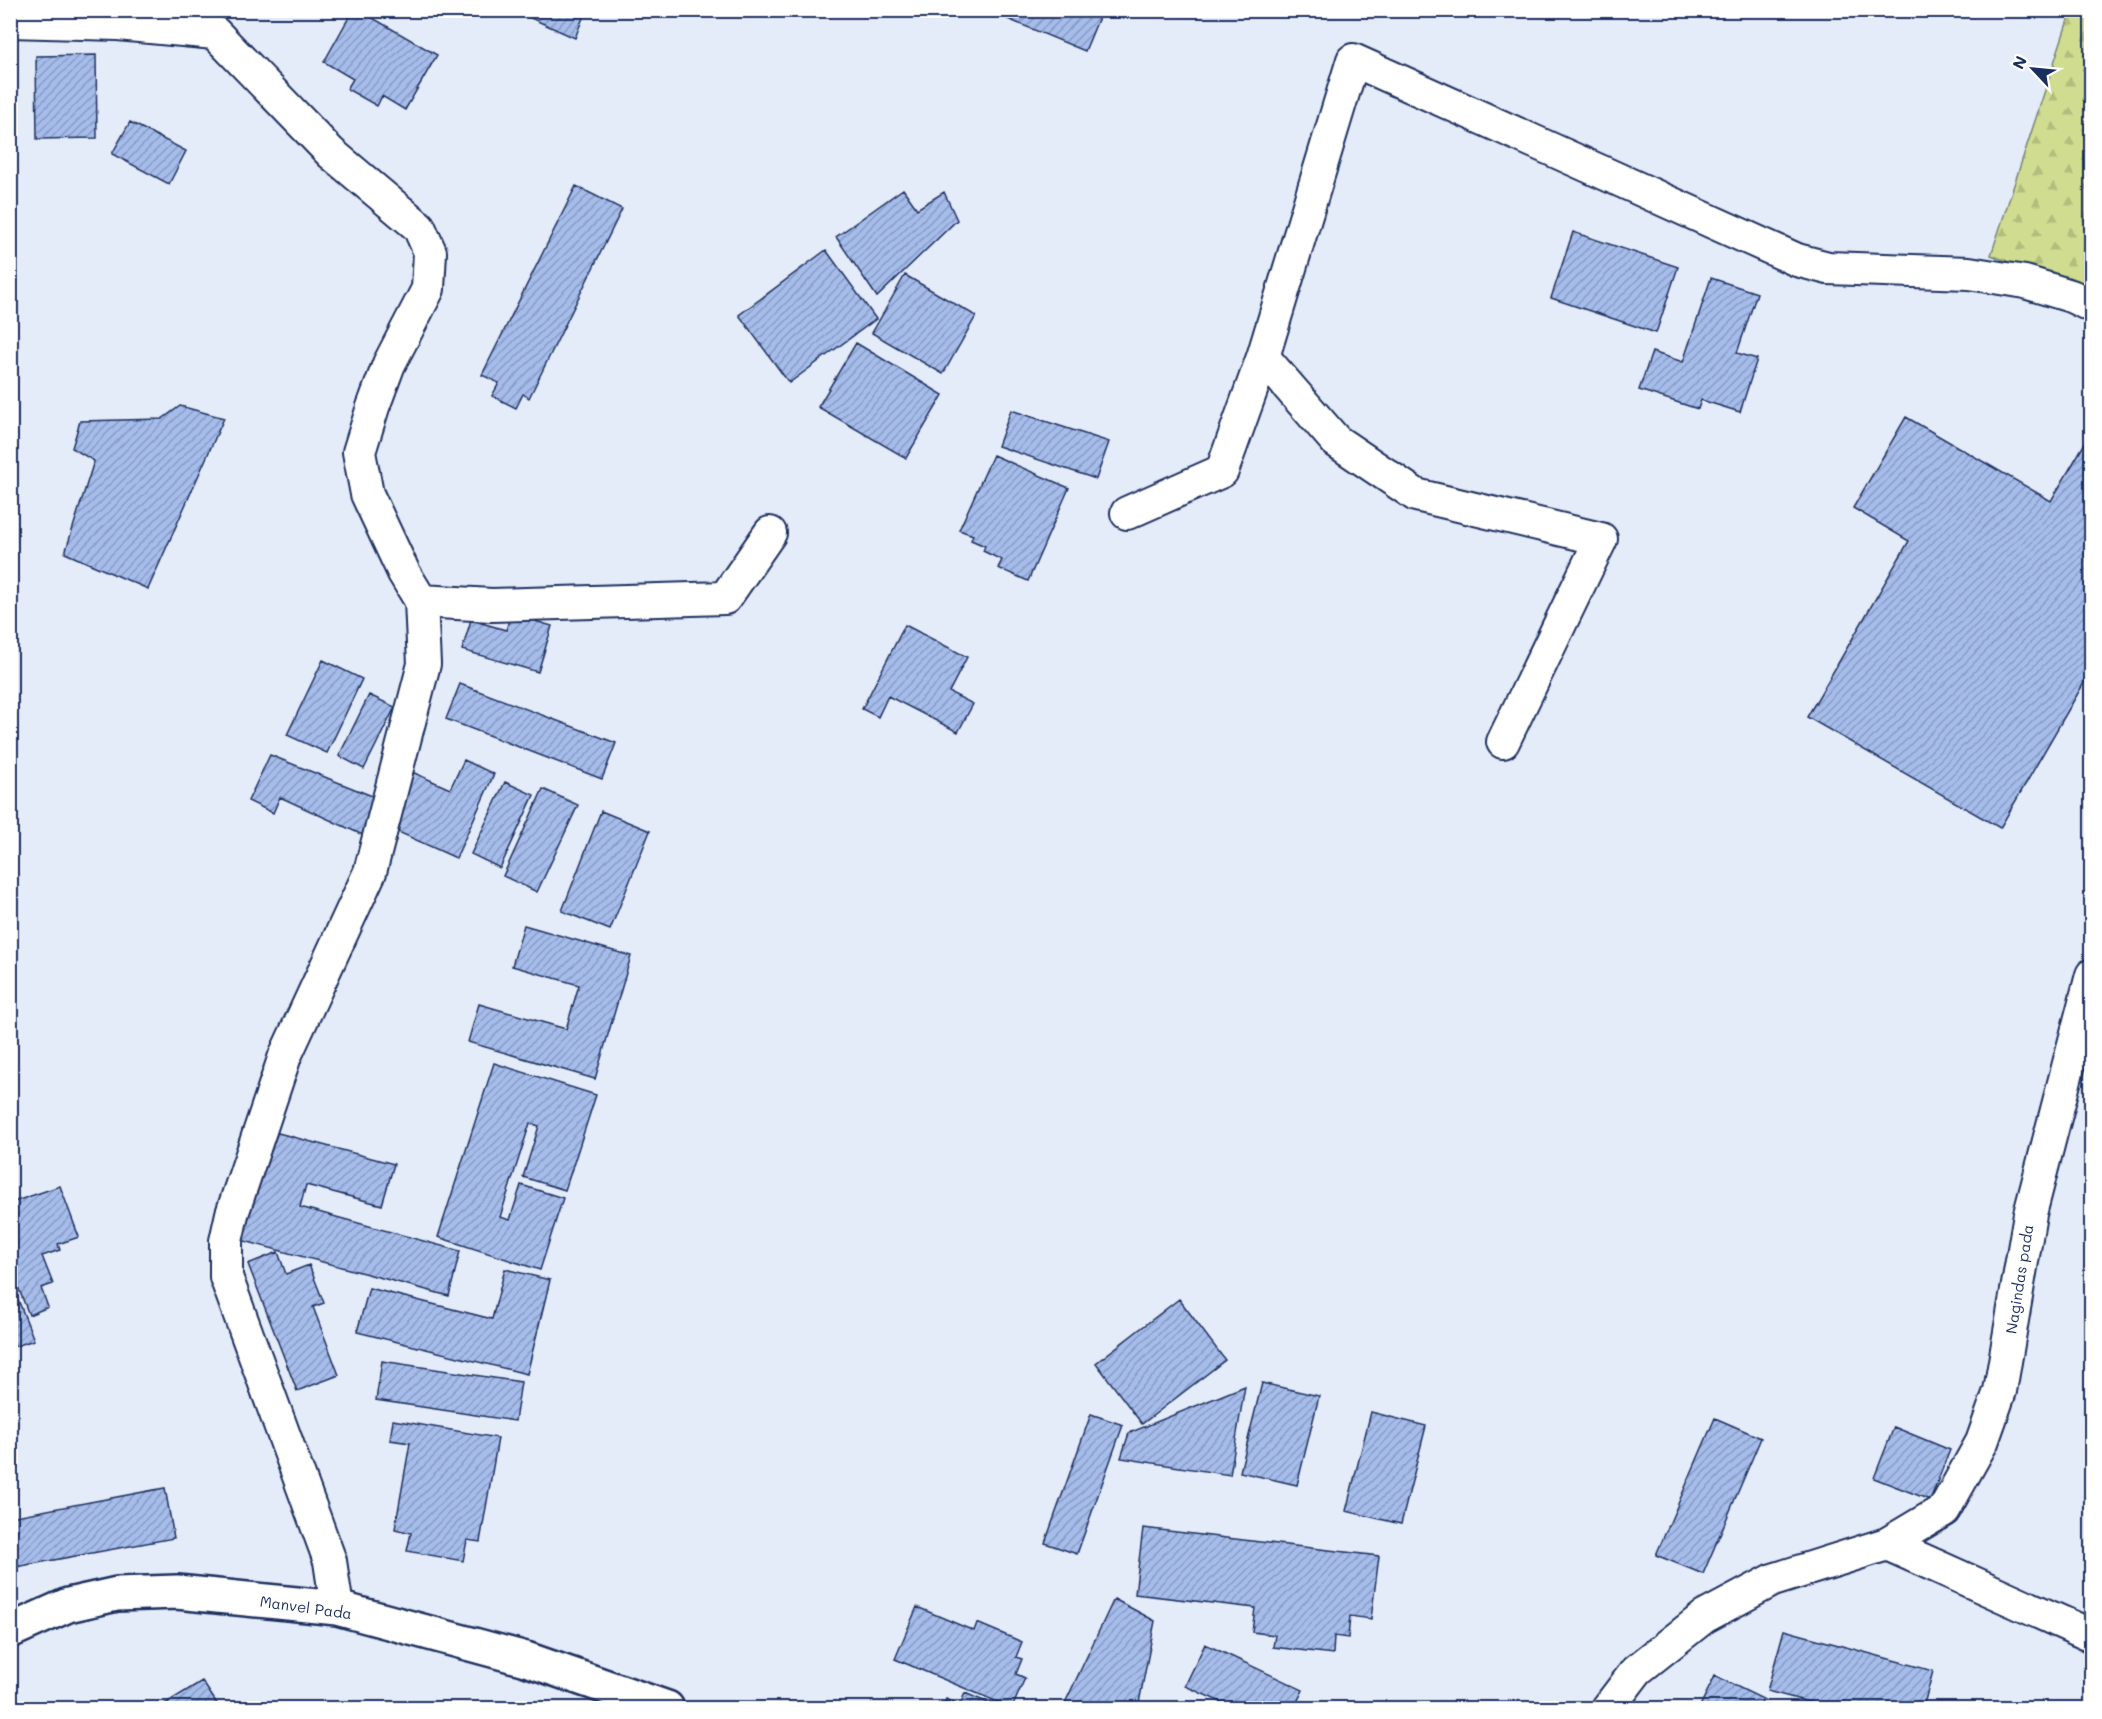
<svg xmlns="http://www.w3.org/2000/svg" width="2102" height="1719" font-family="Mali,sans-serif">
<defs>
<pattern id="forest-firs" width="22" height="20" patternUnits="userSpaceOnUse" patternTransform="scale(1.5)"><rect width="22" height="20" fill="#d0dc8f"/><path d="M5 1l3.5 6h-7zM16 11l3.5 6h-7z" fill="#b2bd7e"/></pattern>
<pattern id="building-hatch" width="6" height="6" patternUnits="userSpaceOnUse" patternTransform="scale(1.5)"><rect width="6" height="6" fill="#a6bdeb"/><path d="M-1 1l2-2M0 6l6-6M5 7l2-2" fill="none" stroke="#869ac2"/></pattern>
</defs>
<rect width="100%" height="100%" fill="#e4ebf9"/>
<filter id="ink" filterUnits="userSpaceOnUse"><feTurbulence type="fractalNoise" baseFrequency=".0167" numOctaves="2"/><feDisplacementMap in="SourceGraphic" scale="12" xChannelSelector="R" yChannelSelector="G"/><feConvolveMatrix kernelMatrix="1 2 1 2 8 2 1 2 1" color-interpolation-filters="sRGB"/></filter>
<g filter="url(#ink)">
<path fill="url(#forest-firs)" stroke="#768676" stroke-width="1.5" d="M 2071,11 L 2091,11 L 2091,294 L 1991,255 Z"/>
<path fill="url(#building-hatch)" stroke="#1b2f5e" stroke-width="1.5" d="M 353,10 L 359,10 L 437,55 L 405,110 L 382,96 L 377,106 L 347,89 L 353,79 L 324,62 Z
M 513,10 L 586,10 L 575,38 Z
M 986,10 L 1102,10 L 1085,51 Z
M 96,55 L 97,138 L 37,139 L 36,56 Z
M 130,122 L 186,151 L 169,184 L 112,154 Z
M 576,186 L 622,209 L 529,398 L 523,394 L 516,408 L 492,396 L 499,383 L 482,375 Z
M 903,189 L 917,209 L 944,192 L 957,220 L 877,297 L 836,237 Z
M 1573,232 L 1678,267 L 1656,333 L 1551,298 Z
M 826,250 L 876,319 L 789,383 L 739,315 Z
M 905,275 L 976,316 L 943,374 L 872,333 Z
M 1711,278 L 1757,293 L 1737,353 L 1757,359 L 1740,412 L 1701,400 L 1698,409 L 1639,390 L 1652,352 L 1683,362 Z
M 856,343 L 943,395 L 906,458 L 818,407 Z
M 180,406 L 224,418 L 148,589 L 65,553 L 94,461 L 72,448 L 80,421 L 162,419 Z
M 1011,410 L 1109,442 L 1096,479 L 998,446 Z
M 1906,417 L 2051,501 L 2092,431 L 2092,669 L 2000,828 L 1807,717 L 1909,541 L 1853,508 Z
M 993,455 L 1069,488 L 1028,581 L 998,568 L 1002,560 L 983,551 L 985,546 L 971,540 L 973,535 L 959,530 Z
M 511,614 L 552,626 L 538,672 L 462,650 L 471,620 L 506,630 Z
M 905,625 L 967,657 L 949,692 L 973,704 L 958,732 L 888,696 L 878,717 L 862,709 Z
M 323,660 L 362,679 L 327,753 L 287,735 Z
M 460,684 L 616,743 L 602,779 L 446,719 Z
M 369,695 L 395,707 L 364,769 L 339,756 Z
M 270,755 L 382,800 L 367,837 L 280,797 L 273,813 L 248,801 Z
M 464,760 L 494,774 L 456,858 L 385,826 L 410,771 L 450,789 Z
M 505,782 L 534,795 L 500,868 L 471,854 Z
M 543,789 L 578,805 L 537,892 L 503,876 Z
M 601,811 L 650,831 L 610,930 L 562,911 Z
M 524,925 L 631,956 L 595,1079 L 468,1042 L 479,1004 L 566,1029 L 579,985 L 512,966 Z
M 494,1063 L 596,1095 L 565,1190 L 523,1177 L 539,1126 L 530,1123 L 500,1217 L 510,1220 L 521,1185 L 563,1198 L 540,1270 L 438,1237 Z
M 267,1130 L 394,1164 L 382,1205 L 306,1185 L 300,1207 L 460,1251 L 449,1296 L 237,1239 Z
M 60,1186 L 79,1237 L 58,1244 L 60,1250 L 42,1256 L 53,1284 L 41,1288 L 48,1307 L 29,1315 L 10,1266 L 10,1203 Z
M 278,1252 L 286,1274 L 309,1265 L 324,1303 L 313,1307 L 339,1375 L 297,1391 L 248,1264 Z
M 505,1269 L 550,1280 L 527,1374 L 357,1332 L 369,1288 L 492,1319 Z
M 10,1279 L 34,1340 L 10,1348 Z
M 1179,1299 L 1225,1360 L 1142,1424 L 1096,1363 Z
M 382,1361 L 521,1382 L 515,1421 L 376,1400 Z
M 1262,1383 L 1319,1396 L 1297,1485 L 1240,1472 Z
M 1245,1386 L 1230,1475 L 1121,1458 L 1129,1433 Z
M 1371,1412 L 1426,1426 L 1401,1524 L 1346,1511 Z
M 1091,1414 L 1123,1425 L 1077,1554 L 1045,1543 Z
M 1715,1418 L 1761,1438 L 1703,1574 L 1656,1555 Z
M 393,1420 L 498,1438 L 480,1542 L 467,1540 L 463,1561 L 407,1551 L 411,1533 L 395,1529 L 410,1443 L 390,1440 Z
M 1894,1427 L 1950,1450 L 1930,1500 L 1874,1478 Z
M 165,1488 L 174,1538 L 10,1568 L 10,1517 Z
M 1143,1528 L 1379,1556 L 1371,1619 L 1350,1616 L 1348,1638 L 1334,1636 L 1333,1654 L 1273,1647 L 1275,1635 L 1252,1632 L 1255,1608 L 1135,1594 Z
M 1114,1599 L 1155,1621 L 1138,1708 L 1078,1708 L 1065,1703 Z
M 917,1607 L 974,1631 L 977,1623 L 1022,1642 L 1016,1657 L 1022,1659 L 1016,1674 L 1025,1678 L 1012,1708 L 895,1659 Z
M 1784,1630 L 1933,1671 L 1923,1708 L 1831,1708 L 1767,1691 Z
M 1205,1644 L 1303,1690 L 1294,1708 L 1234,1708 L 1185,1686 Z
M 1715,1676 L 1763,1699 L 1759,1708 L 1699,1708 Z
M 202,1681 L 220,1708 L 158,1708 Z
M 965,1693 L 1000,1708 L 942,1708 L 946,1699 L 960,1705 Z"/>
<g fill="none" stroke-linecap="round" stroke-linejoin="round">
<g stroke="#1b2f5e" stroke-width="36">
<path id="street" d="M 10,21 L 118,24 L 215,33 L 331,153 L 419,227 L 430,252 L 428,289 L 389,364 L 373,407 L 359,452 L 367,494 L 404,573 L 421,601 L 424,664 L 370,872 L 285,1056 L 232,1214 L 226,1241 L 226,1277 L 330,1561 L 337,1608
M 1127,513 L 1222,471 L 1263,357
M 421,601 L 492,605 L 725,598 L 770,533
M 1503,742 L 1601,539 L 1416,495 L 1336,441 L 1263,357 L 1353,60 L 1797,260 L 1828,268 L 1969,273 L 2025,282 L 2071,296 L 2092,306
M 1887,1544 L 2092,1636
M 1608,1708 L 1637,1670 L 1704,1617 L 1773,1580 L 1887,1544 L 1944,1510 L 1982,1442 L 2000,1391 L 2030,1214 L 2092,975"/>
</g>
<g stroke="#1b2f5e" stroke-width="38">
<path id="secondary" d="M 10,1631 L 68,1605 L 117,1594 L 177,1592 L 337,1608 L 526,1659 L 667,1708"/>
</g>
<use href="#street" stroke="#fff" stroke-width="32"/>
<use href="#secondary" stroke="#fff" stroke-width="33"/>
</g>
</g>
<g text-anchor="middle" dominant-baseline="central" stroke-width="4.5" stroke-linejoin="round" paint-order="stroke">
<g font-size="15" fill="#1b2f5e" stroke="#fff">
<text transform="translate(2019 1279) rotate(-81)">Nagindas pada</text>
<text transform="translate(306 1607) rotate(8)">Manvel Pada</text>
</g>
</g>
<rect width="2102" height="1719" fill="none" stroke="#fff" stroke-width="36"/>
<rect x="18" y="18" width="2066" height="1683" fill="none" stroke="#1b2f5e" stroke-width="2" filter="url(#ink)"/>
<g transform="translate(2033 69) rotate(296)" stroke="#ffffff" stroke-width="4.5" paint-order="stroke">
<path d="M0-4.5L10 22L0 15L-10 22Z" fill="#1b2f5e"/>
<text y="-9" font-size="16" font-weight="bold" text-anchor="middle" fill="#1b2f5e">N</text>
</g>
</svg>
